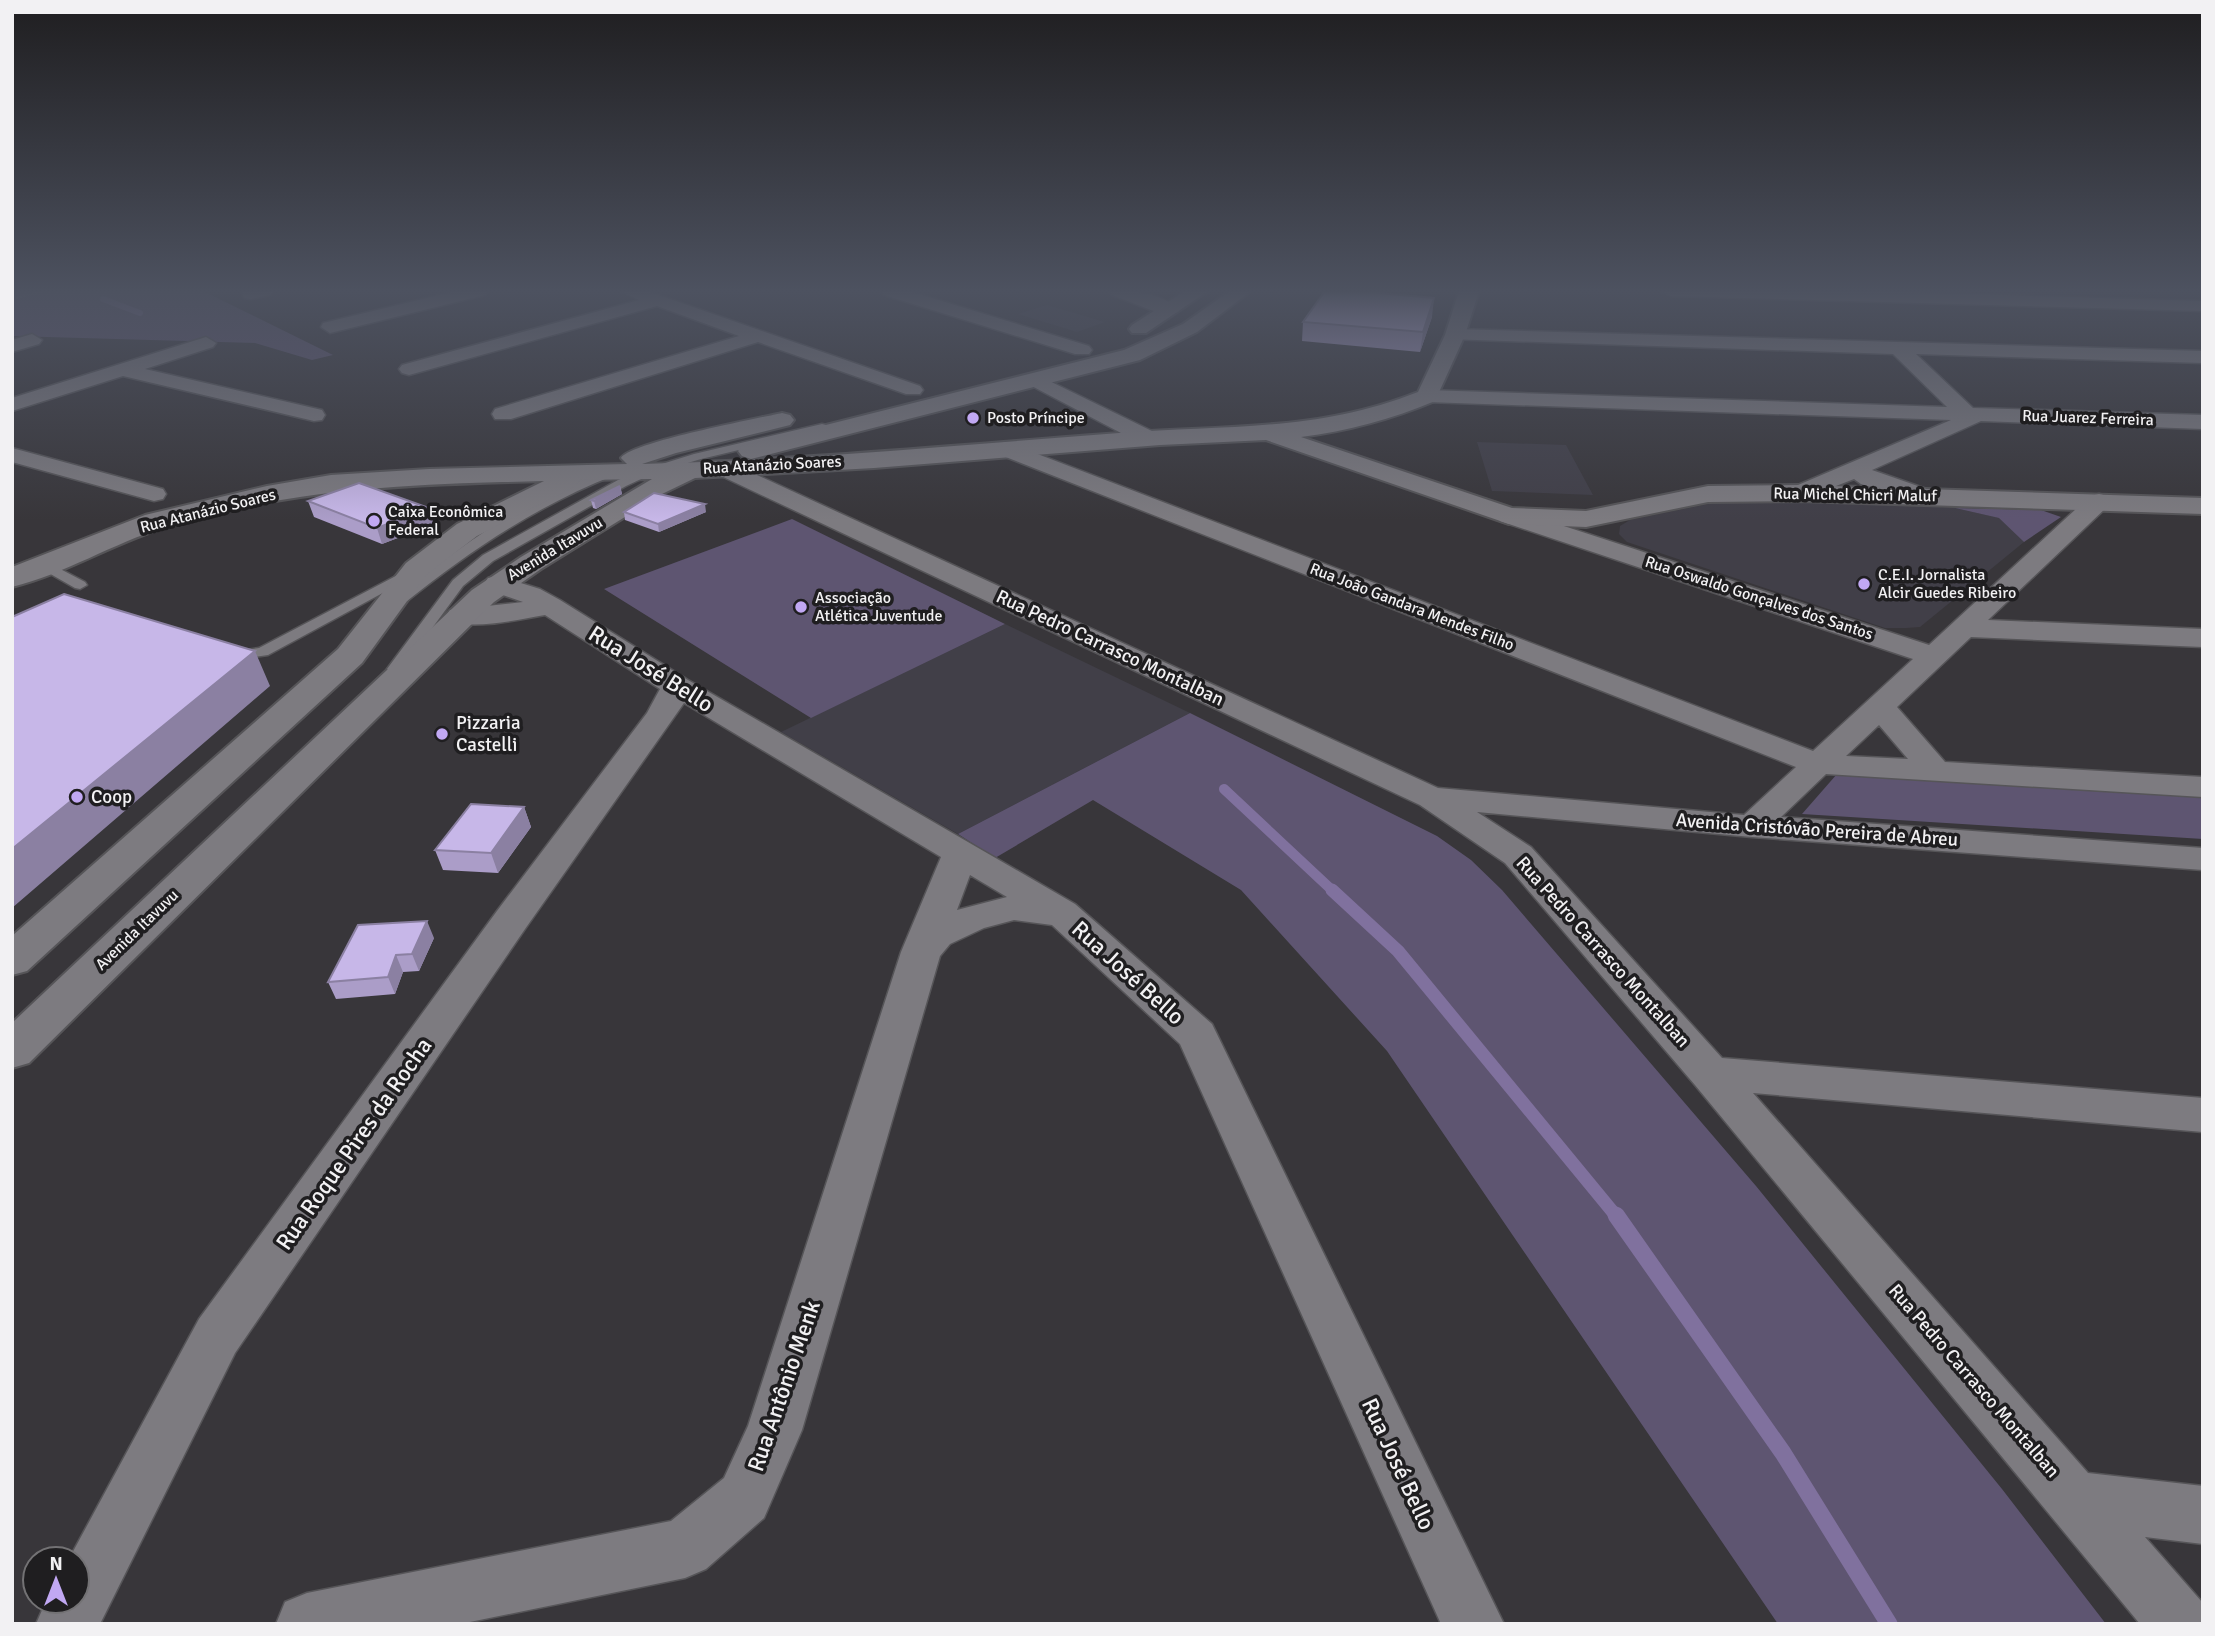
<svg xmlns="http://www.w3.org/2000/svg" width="2215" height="1636" font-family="Signika,sans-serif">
<rect width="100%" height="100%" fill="#38363a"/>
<path fill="#413f48" d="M 1047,305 L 1105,322 L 1077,332 L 1018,314 Z
M 1477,442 L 1566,445 L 1593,495 L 1492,491 Z
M 1728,500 L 1802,500 L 1955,508 L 2000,518 L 2024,542 L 1920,627 L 1906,628 L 1885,628 L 1627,542 L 1619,534 L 1620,526 L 1630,520 Z
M 1005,624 L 1190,713 L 958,834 L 781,732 Z"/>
<path fill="#5e5571" d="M 12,291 L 203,291 L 333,355 L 312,360 L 255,343 L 12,336 Z
M 1955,508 L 2041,510 L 2061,517 L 2024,542 L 1999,518 Z
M 792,519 L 1005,624 L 811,718 L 604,589 Z
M 1190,713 L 1437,836 L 1471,860 L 1502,890 L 1756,1186 L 2002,1489 L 2106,1624 L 1778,1624 L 1387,1051 L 1241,890 L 1093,800 L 995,858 L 958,834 Z
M 1837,774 L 2203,796 L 2203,839 L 1802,814 Z"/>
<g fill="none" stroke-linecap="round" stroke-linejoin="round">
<path stroke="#80719e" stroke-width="6" d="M 103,299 L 140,313"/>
<path stroke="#80719e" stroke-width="10" d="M 1224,789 L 1334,892"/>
<path stroke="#80719e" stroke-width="13" d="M 1332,890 L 1398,951 L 1617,1217"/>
<path stroke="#80719e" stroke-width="17" d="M 1616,1215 L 1783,1453 L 1889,1624"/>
<g stroke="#565558" stroke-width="3">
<path id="lane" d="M 822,424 L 826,425 L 826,429 L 701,459 L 654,473 L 626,486 L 493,561 L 463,586 L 400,672 L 395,674 L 387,669 L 453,580 L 483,555 L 618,480 L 646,469 L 694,454 Z
M 611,469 L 617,473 L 615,475 C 538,505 471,550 407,601 L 397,601 L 395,598 C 405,586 420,577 433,568 C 486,529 546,487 611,469 Z
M 45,561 L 85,582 L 87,585 L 80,589 L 75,588 L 40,568 L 40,562 Z
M 411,568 L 416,569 L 416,575 L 268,655 L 239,659 L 232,655 L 234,652 L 259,648 Z"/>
</g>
<g stroke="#565558" stroke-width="3">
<path id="street" d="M 244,291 L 273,291 L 270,295 L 251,299 L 245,298 L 242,294 Z
M 456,291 L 488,291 L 485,295 L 330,333 L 321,327 L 323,323 Z
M 621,291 L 647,291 L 920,386 L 923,390 L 920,394 L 906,394 L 758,342 L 511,419 L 495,419 L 492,414 L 495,409 L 739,336 L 657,306 L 409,375 L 402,373 L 399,369 L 402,365 L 639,300 Z
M 881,291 L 909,291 L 1089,346 L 1092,350 L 1089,354 L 1075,354 L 884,295 Z
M 1109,291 C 1132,291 1164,292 1179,311 L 1170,316 L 1164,315 L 1112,295 Z
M 1662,291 L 1866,291 L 2203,301 L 2203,311 L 1671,296 Z
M 1455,329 L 2203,351 L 2203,363 L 1916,354 L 1973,408 L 2203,415 L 2203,429 L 1981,421 L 1872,470 L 1935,492 L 1938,497 L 1935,502 L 1926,504 L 1917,502 L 1861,484 L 1854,479 L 1800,500 L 1791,498 L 1788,493 L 1791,488 L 1951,420 L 1427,402 L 1420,400 L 1417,396 L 1420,392 L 1427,390 L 1947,407 L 1893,354 L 1448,339 L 1446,335 Z
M 32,334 L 42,340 L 39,344 L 12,352 L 12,340 Z
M 206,337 L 216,343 L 213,347 L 145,369 L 322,410 L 325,415 L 322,420 L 314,421 L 123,376 L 12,411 L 12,398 Z
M 1035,374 L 1156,433 L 1159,438 L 1156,443 L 1140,443 L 1028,384 L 1025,380 L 1028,376 Z
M 1006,442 L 1813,751 L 1913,659 L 1500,521 L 1497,516 L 1500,511 L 1509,509 L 1518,511 L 1929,645 L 2090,496 L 2099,494 L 2108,496 L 2111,501 L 2108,506 L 1988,620 L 2203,629 L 2203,647 L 1971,637 L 1897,707 L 1945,762 L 2203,777 L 2203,797 L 1826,774 L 1781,817 L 2203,848 L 2203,870 L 1752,837 L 1477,812 L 1531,847 L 1722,1058 L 2203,1098 L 2203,1132 L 1753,1093 L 2088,1473 L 2203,1486 L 2203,1544 L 2145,1537 L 2202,1602 L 2203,1624 L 2140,1624 L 1695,1085 L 1505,863 L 1420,805 L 717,474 L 713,469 L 717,464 L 733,464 L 1438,788 L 1744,815 L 1796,767 L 998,454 L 995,449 L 998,444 ZM 1879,725 L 1908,759 L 1846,756 Z
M 12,448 L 163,489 L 166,494 L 163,499 L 154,501 L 12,462 Z
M 498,576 L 540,589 L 560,600 L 688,680 L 1075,904 L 1212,1024 L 1504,1624 L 1441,1624 L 1180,1044 L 1052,925 L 1014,920 L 984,928 L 950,944 L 940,956 L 802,1430 L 764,1518 L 706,1569 L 685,1578 L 460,1624 L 276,1624 L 285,1602 L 307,1593 L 671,1521 L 724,1478 L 748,1426 L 901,952 L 941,857 L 684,703 L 525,929 L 235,1353 L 100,1624 L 36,1624 L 46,1601 L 77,1601 L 77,1559 L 69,1559 L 199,1319 L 497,911 L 647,713 L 660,689 L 545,615 C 516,620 480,629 450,622 L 446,616 L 450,610 L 523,602 L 488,590 L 484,584 L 488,578 ZM 970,875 L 1007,897 L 957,910 Z"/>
</g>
<g stroke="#565558" stroke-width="4">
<path id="secondary" d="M 1185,291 L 1208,291 L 1146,333 L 1132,333 L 1129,329 L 1132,325 Z
M 1230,291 L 1251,291 L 1197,332 L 1140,360 L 751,459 L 742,456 L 738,451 L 742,446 L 1124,350 L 1183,324 Z
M 1459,291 L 1479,291 L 1465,335 L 1435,401 C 1392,419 1348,431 1301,437 L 1512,508 L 1586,511 L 1708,486 L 1800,485 L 2203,498 L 2203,514 L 1800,501 L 1708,502 L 1586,527 L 1509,524 L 1266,440 L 1160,445 L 874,468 L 695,478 L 662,494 L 541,569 L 494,602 L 29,1063 L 12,1068 L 12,1023 L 472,590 L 521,557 L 652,479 L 580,480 L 576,486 L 477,536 L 426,575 L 362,663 L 27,971 L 12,975 L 12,936 L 338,649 L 406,563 L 457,524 L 544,481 C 414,484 292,488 166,527 C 113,543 65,574 12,587 L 12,567 L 145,515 L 267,486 L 331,475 L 429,469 L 627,464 L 621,458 C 632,442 756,419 782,413 L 790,415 L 794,420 L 790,425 L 676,453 L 642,464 C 802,460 960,445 1119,433 C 1225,425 1317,432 1418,392 L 1445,335 Z"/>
</g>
<path stroke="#7c7a7d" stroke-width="2.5" stroke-dasharray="2 2" stroke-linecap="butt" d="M 12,299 L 44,291"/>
<use href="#lane" fill="#7d7b80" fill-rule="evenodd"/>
<use href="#street" fill="#7d7b80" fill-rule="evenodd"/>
<use href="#secondary" fill="#7d7b80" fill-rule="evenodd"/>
</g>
<path fill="#ab9dc8" d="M 1432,317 L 1420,352 L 1302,341 L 1303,322 Z
M 620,486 L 622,494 L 596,509 L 593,508 L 591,500 Z
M 308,501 L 434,524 L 382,544 L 314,517 Z
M 624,512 L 706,512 L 659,532 L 625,520 Z
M 524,807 L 531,827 L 498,873 L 443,870 L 435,850 Z
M 434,938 L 419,971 L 403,972 L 395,994 L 336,999 L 328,982 Z"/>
<path fill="#8b80a2" d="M 1434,298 L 1432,317 L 1420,352 L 1423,332 Z
M 620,486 L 622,494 L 596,509 L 594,501 Z
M 705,504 L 706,512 L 659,532 L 658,524 Z
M 429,508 L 434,524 L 382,544 L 377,528 Z
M 255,651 L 270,686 L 12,908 L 12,849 Z
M 524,807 L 531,827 L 498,873 L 491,853 Z
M 427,921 L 434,938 L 419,971 L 412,954 Z
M 396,955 L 403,972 L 395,994 L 388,977 Z"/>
<path fill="#c7b7e8" stroke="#8b80a2" stroke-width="2" d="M 1325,291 L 1356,291 L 1434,298 L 1423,332 L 1303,322 Z
M 359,483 L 429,508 L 377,528 L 308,501 Z
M 620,486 L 594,501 L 591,500 Z
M 654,493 L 705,504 L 658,524 L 624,512 Z
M 64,594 L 255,651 L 12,849 L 12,617 Z
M 471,804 L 524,807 L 491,853 L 435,850 Z
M 427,921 L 412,954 L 396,955 L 388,977 L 328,982 L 358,925 Z"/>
<linearGradient id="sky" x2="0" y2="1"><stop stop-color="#1f1e20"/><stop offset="0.56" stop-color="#4d5260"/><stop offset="1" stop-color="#4d5260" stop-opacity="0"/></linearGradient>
<rect width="2215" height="520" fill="url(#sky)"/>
<g fill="#c1a8f3" stroke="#1f1e20" stroke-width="2.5">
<circle cx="973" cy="418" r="7"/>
<circle cx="374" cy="521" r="7"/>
<circle cx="1864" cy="584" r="7"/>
<circle cx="801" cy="607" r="7"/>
<circle cx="442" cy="734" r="7"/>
<circle cx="77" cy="797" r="7"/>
</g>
<g text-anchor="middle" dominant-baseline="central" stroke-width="7" stroke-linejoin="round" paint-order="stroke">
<g font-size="16" fill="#f2f1f3" stroke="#1f1e20" text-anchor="start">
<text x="987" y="418">Posto Príncipe</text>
<text x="388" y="512">Caixa Econômica<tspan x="388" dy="18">Federal</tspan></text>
<text x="1878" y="575">C.E.I. Jornalista<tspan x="1878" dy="18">Alcir Guedes Ribeiro</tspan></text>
<text x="815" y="598">Associação<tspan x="815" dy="18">Atlética Juventude</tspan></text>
</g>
<g font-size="16" fill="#f2f1f3" stroke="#1f1e20">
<text transform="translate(2088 418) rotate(2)">Rua Juarez Ferreira</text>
<text transform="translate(772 465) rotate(-3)">Rua Atanázio Soares</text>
<text transform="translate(1855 495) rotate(1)">Rua Michel Chicri Maluf</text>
<text transform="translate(208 511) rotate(-14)">Rua Atanázio Soares</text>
<text transform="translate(555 549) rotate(-31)">Avenida Itavuvu</text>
<text transform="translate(1759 598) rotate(18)">Rua Oswaldo Gonçalves dos Santos</text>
<text transform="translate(1412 607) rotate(21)">Rua João Gandara Mendes Filho</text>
<text transform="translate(137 930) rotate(-44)">Avenida Itavuvu</text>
</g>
<g font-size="19" fill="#f2f1f3" stroke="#1f1e20">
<text transform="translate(1110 648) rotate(25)">Rua Pedro Carrasco Montalban</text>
<text transform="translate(1817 830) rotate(4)">Avenida Cristóvão Pereira de Abreu</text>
<text transform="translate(1603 952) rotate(48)">Rua Pedro Carrasco Montalban</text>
<text transform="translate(1974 1381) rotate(49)">Rua Pedro Carrasco Montalban</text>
</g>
<g font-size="19" fill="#f2f1f3" stroke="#1f1e20" text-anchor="start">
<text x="456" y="723">Pizzaria<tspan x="456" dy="22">Castelli</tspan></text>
<text x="91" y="797">Coop</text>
</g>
<g font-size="23" fill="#f2f1f3" stroke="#1f1e20">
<text transform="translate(651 669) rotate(32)">Rua José Bello</text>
<text transform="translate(1128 973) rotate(42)">Rua José Bello</text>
<text transform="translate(354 1144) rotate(-55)">Rua Roque Pires da Rocha</text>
<text transform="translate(784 1386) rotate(-71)">Rua Antônio Menk</text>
<text transform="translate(1398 1464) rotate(65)">Rua José Bello</text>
</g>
</g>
<rect width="2215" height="1636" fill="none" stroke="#f2f1f3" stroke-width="28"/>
<g transform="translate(56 1580)"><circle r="33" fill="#1f1e20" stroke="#737274" stroke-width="2"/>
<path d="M0-5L12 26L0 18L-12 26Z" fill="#c1a8f3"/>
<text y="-10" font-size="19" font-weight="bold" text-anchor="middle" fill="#f2f1f3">N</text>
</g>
</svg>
